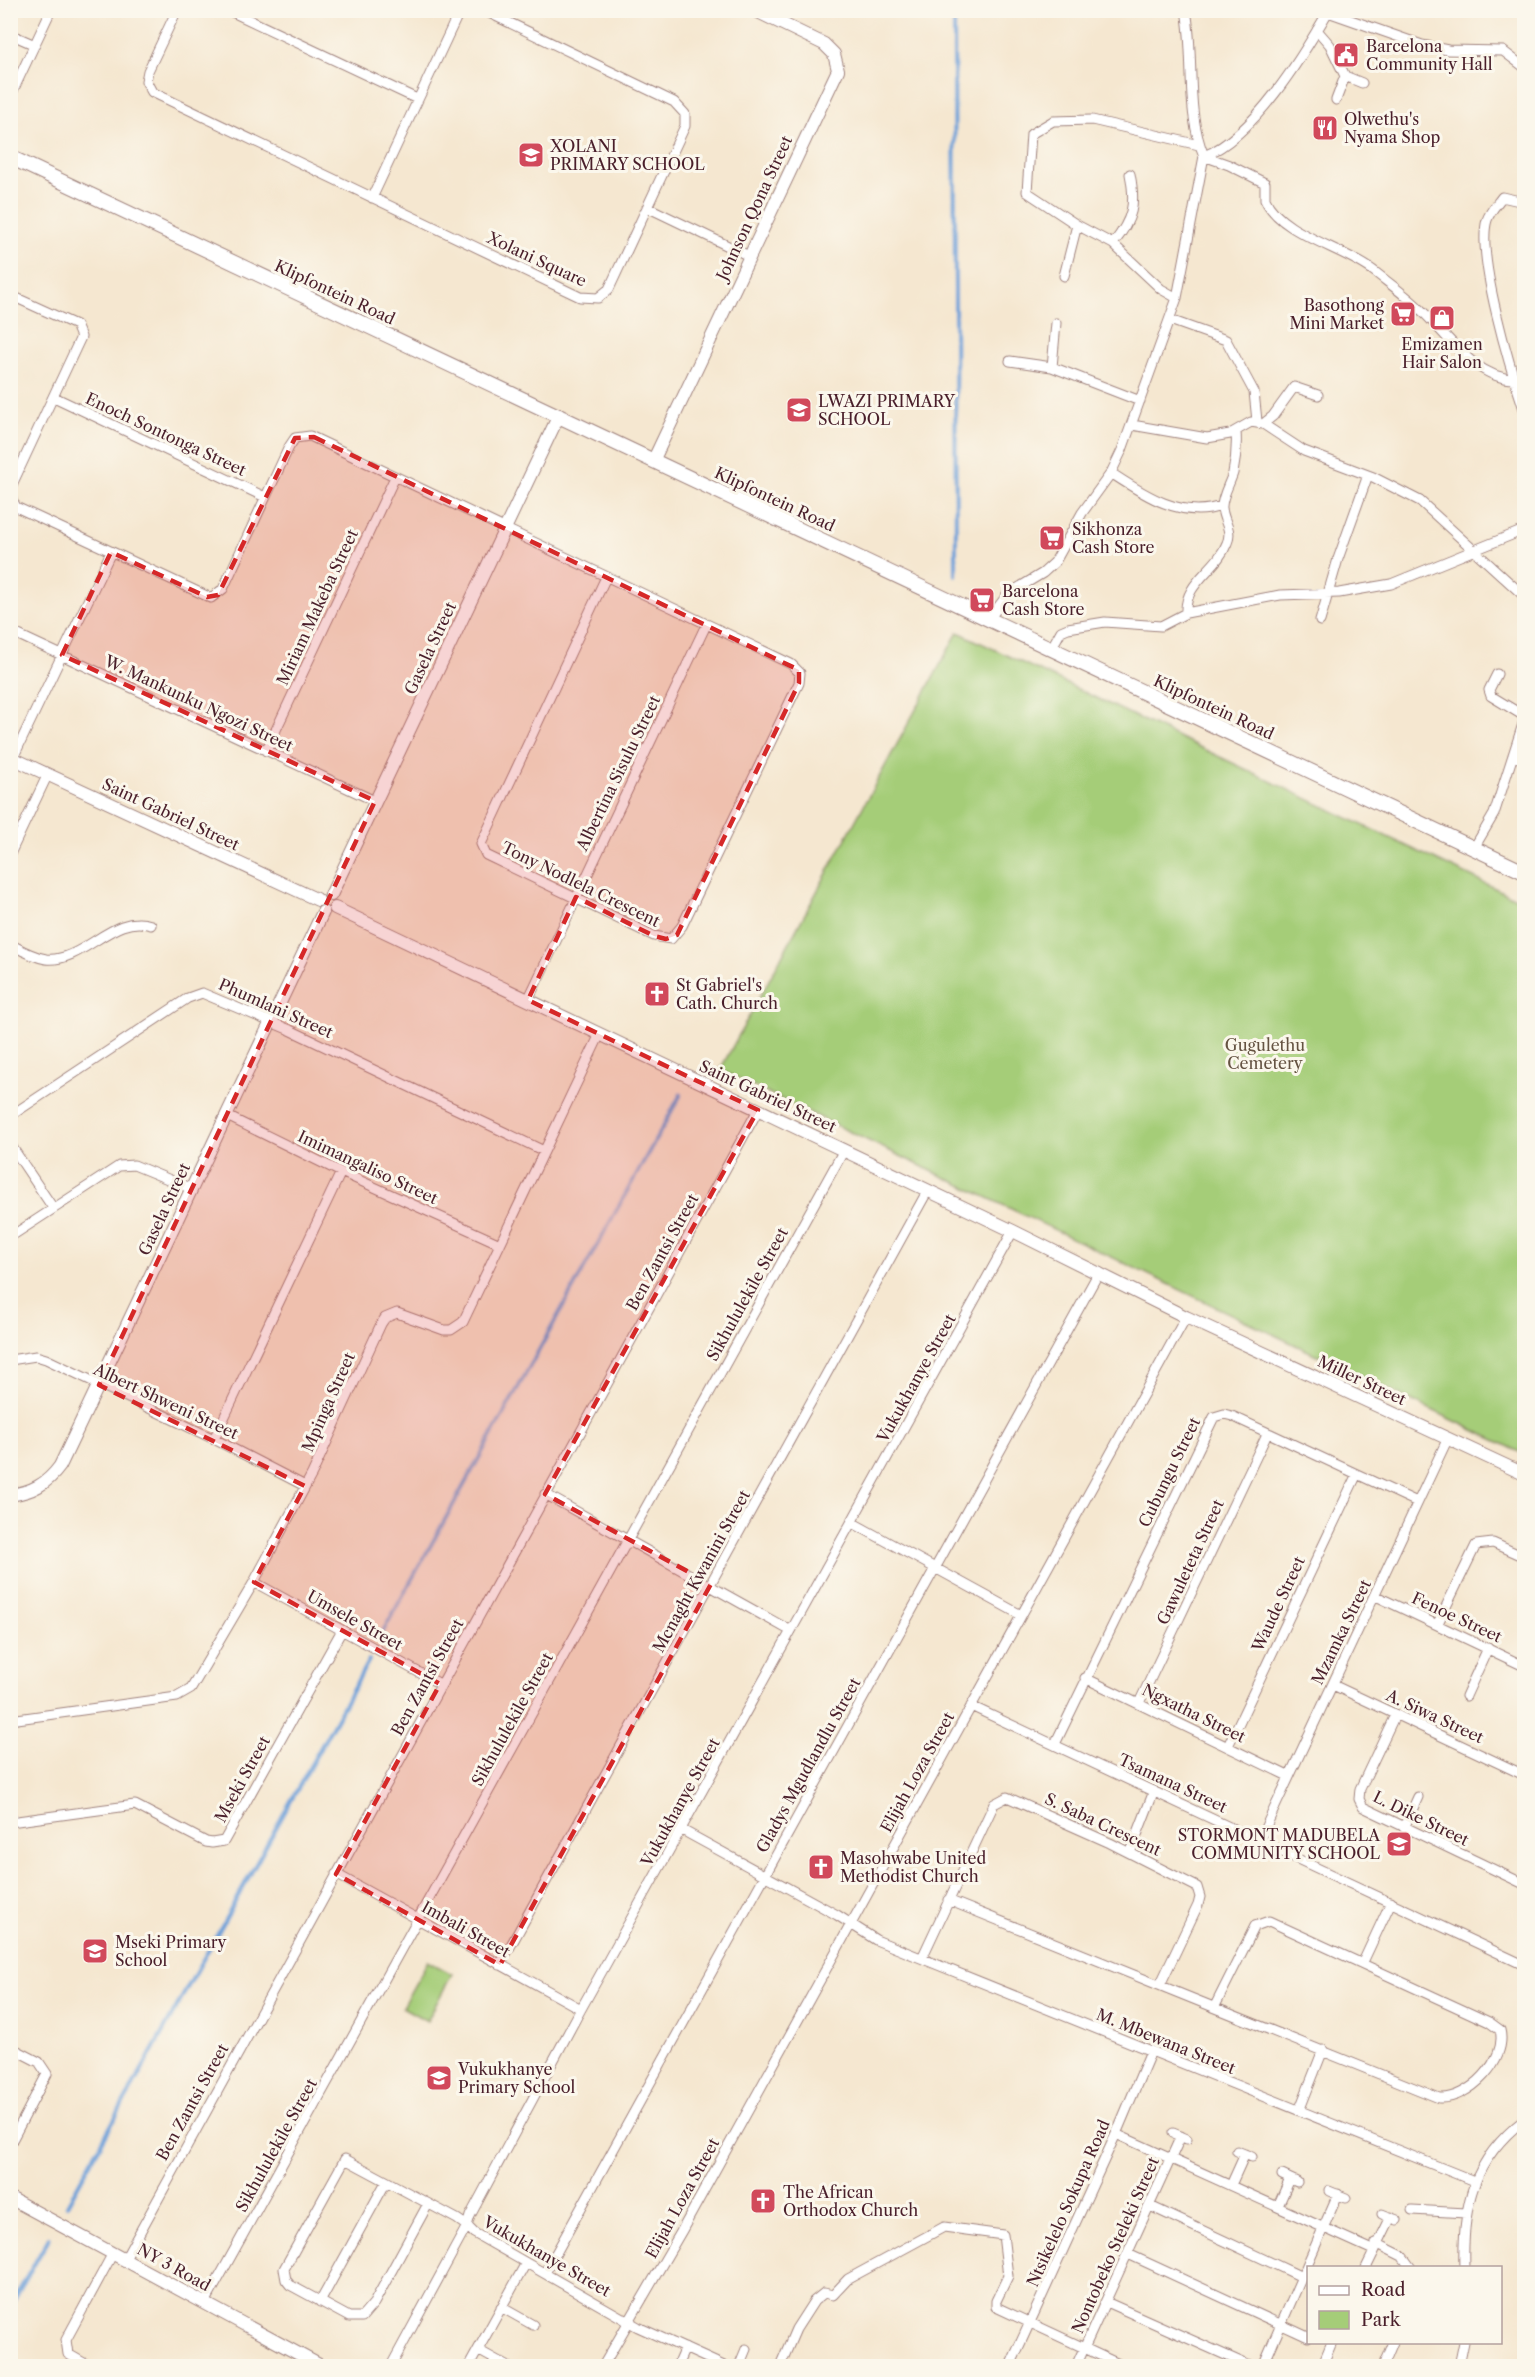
<svg xmlns="http://www.w3.org/2000/svg" width="1535" height="2377" font-family="'Libre Caslon Text',serif">
<rect width="100%" height="100%" fill="#fbf7ec"/>
<filter id="ink" filterUnits="userSpaceOnUse"><feTurbulence type="fractalNoise" baseFrequency=".0167" numOctaves="2"/><feDisplacementMap in="SourceGraphic" scale="12" xChannelSelector="R" yChannelSelector="G"/><feConvolveMatrix kernelMatrix="1 2 1 2 8 2 1 2 1" color-interpolation-filters="sRGB"/></filter>
<filter id="wash" filterUnits="userSpaceOnUse"><feTurbulence type="fractalNoise" baseFrequency=".008" numOctaves="4" result="noise"/><feDisplacementMap in="SourceGraphic" scale="24" xChannelSelector="R" yChannelSelector="G"/><feGaussianBlur stdDeviation="1.35" result="paint"/><feColorMatrix in="noise" values="0 0 0 0 0 0 0 0 0 0 0 0 0 0 0 0 0 1.4 0 .05"/><feComposite in="paint" operator="in"/></filter>
<g filter="url(#wash)">
<rect width="100%" height="100%" fill="#f5e7d0"/>
<path fill="#a5cd78" stroke="#787652" stroke-width="1.5" d="M 958,632 L 1524,902 L 1524,1454 L 720,1070 Z
M 428,1961 L 452,1974 L 427,2021 L 402,2007 Z"/>
<g fill="none" stroke-linecap="round" stroke-linejoin="round">
<path stroke="#6da0d9" stroke-width="4" d="M 954,10 L 956,575
M 381,1635 L 681,1094
M 67,2205 L 369,1660
M 10,2307 L 49,2238"/>
</g>
</g>
<g filter="url(#ink)">
<g fill="none" stroke-linecap="round" stroke-linejoin="round">
<g stroke="#a0837e" stroke-width="11">
<path id="minor" d="M 177,10 L 148,71 L 146,81 L 152,92 L 580,297 L 598,298 L 609,289 L 685,126 L 685,114 L 674,102 L 483,10
M 228,10 L 417,99
M 1186,10 C 1195,59 1185,110 1204,156 L 1229,165 L 1265,183 L 1265,199 C 1281,235 1344,247 1375,272 C 1390,284 1407,296 1421,310 C 1448,335 1475,379 1515,379
M 1328,12 L 1422,45 L 1448,50 L 1503,51 L 1524,67
M 1317,30 L 1330,45 L 1345,76 L 1336,100
M 10,34 L 35,45
M 1345,76 L 1362,83
M 10,97 L 51,10
M 372,198 L 460,10
M 1524,202 L 1502,197 C 1497,204 1490,211 1487,220 C 1476,256 1511,371 1524,409
M 647,207 L 749,256
M 1113,244 C 1133,219 1136,204 1130,174
M 1064,276 L 1077,225
M 10,295 L 76,325 L 81,337 L 10,489
M 1177,298 L 1161,289 L 1113,244 L 1077,225 L 1027,192 L 1031,134 L 1053,121 L 1092,120 L 1199,145
M 1170,320 L 1226,340 L 1254,392 L 1257,421
M 1010,361 L 1052,367 L 1140,401
M 1052,367 L 1056,323
M 54,397 L 265,497
M 1263,424 L 1273,416 L 1294,387 L 1318,395
M 1132,425 L 1207,438 L 1230,434 L 1251,422 L 1263,424 L 1304,451 L 1373,477 L 1420,501 L 1524,596
M 1111,473 C 1143,494 1181,520 1221,506
M 10,496 L 16,507 L 211,598 L 223,589 L 289,447 L 295,438 L 310,436 L 791,664 L 800,673 L 799,683 L 682,926 L 671,939 L 654,936 L 486,855 L 481,844 L 606,577
M 1186,613 L 1280,595 L 1339,593 L 1391,584 L 1524,530
M 989,619 L 1008,594 L 1043,573 L 1055,562 L 1082,513 L 1111,473 L 1122,450 L 1177,298 L 1204,156 C 1254,136 1302,57 1329,10
M 1320,621 L 1338,559 L 1368,475
M 10,631 L 375,801
M 1051,649 L 1061,631 L 1068,628 L 1105,622 L 1161,626 L 1186,613 C 1184,582 1217,570 1227,543 C 1233,530 1223,521 1222,508 C 1221,498 1230,483 1233,473 C 1236,459 1237,445 1236,431
M 1497,674 L 1489,690 L 1491,696 L 1524,716
M 266,751 L 395,477
M 1513,755 L 1524,761
M 13,758 L 111,552
M 1474,848 L 1494,814 L 1524,721
M 10,854 L 47,776
M 10,944 C 21,950 33,957 46,959 C 84,963 113,912 151,925
M 528,1000 L 706,625
M 10,1116 L 188,998 L 202,993 L 290,1030 L 544,1151
M 227,1116 L 341,1172 L 498,1243
M 10,1144 L 53,1208
M 10,1237 L 119,1166 L 134,1165 L 192,1189
M 10,1360 L 36,1356 L 46,1359 L 214,1439 L 305,1486
M 214,1439 L 341,1172
M 545,1494 L 791,1631
M 853,1523 L 1021,1615
M 254,1582 L 440,1684
M 1376,1596 L 1524,1666
M 1438,1623 L 1476,1545 L 1493,1543 L 1524,1557
M 1085,1678 L 1288,1776
M 1333,1685 L 1524,1775
M 1466,1696 L 1488,1648
M 1139,1703 L 1267,1434
M 971,1706 L 1524,1965
M 1395,1715 L 1360,1789 L 1359,1799 L 1363,1807 L 1524,1884
M 10,1720 L 177,1697 L 191,1689 L 254,1582 L 312,1474 L 381,1324 L 385,1318 L 397,1313 L 444,1330 L 451,1330 L 463,1322 L 600,1034
M 1055,1744 L 1214,1417 L 1224,1414 L 1232,1416 L 1417,1502
M 1228,1746 L 1356,1476
M 10,1822 L 135,1805 L 206,1842 L 212,1843 L 224,1841 L 342,1630
M 1404,1828 L 1418,1797
M 682,1830 L 837,1915 L 876,1940 L 1474,2181
M 1260,1839 L 1448,1438
M 1130,1853 L 1154,1791
M 336,1874 L 581,2009
M 948,1900 L 1439,2098 C 1468,2100 1508,2060 1500,2030 L 1489,2022 L 1269,1921 L 1255,1926 L 1215,2006
M 922,1958 L 994,1804 L 1007,1797 L 1110,1843 L 1197,1887 L 1200,1897 L 1198,1905 L 1160,1985
M 1363,1962 L 1391,1902
M 500,1965 L 928,1190
M 10,2047 L 39,2062 L 47,2074 L 10,2144
M 1299,2111 L 1323,2050
M 1173,2133 L 1187,2139
M 1116,2134 L 1373,2250
M 1237,2151 L 1252,2157
M 1282,2175 L 1297,2182
M 1231,2185 L 1245,2154
M 1329,2191 L 1346,2198
M 1150,2206 L 1302,2277
M 1278,2206 L 1290,2179
M 1412,2210 L 1466,2213
M 1382,2214 L 1397,2220
M 1376,2243 L 1402,2256 L 1411,2268
M 1128,2254 L 1308,2337
M 125,2259 L 758,1110
M 1366,2268 L 1391,2217
M 1464,2268 C 1462,2206 1473,2159 1524,2120
M 545,2273 L 1099,1272
M 320,2302 L 386,2182
M 1106,2302 L 1250,2366
M 205,2303 L 844,1150
M 501,2307 L 533,2325
M 478,2350 L 507,2366
M 89,2366 L 68,2354 L 66,2340 L 113,2253
M 391,2366 L 467,2226 L 457,2219 L 345,2159 L 284,2269 L 286,2280 L 290,2285 L 349,2317 L 362,2317 L 374,2303 L 428,2204
M 469,2366 L 526,2263
M 603,2366 L 681,2232 L 1186,1317
M 677,2366 L 685,2348
M 724,2366 L 638,2327 L 474,2233 L 467,2226 L 470,2216 L 581,2009 L 1013,1231
M 739,2366 L 746,2349
M 780,2366 L 796,2329 L 814,2301 L 824,2293 L 833,2295 L 848,2279 L 944,2227 L 1003,2235 L 1008,2276 L 996,2301 L 996,2307 L 1123,2366
M 1010,2366 L 1116,2134 L 1151,2051
M 1076,2366 L 1181,2136
M 1263,2366 L 1338,2194
M 1322,2366 L 1332,2342
M 1383,2366 L 1393,2342
M 1459,2366 L 1464,2342"/>
</g>
<g stroke="#a0837e" stroke-width="14">
<path id="tertiary" d="M 654,459 L 838,70 L 834,54 L 824,44 L 754,10
M 10,757 L 318,900
M 331,895 L 559,415
M 335,908 L 1013,1231 L 1186,1317 L 1524,1474
M 10,1495 C 32,1492 47,1484 60,1466 L 323,912
M 10,2198 L 321,2366"/>
</g>
<g stroke="#a0837e" stroke-width="16">
<path id="secondary" d="M 10,157 L 1524,872"/>
</g>
<use href="#minor" stroke="#fff" stroke-width="9"/>
<use href="#tertiary" stroke="#fff" stroke-width="12"/>
<use href="#secondary" stroke="#fff" stroke-width="14"/>
</g>
</g>
<path fill="#d62828" fill-opacity="0.2" stroke="#d62828" stroke-width="4.5" stroke-dasharray="12 8" stroke-linejoin="round" d="M 314,437 L 799,670 L 799,683 L 677,935 L 666,939 L 654,936 L 576,897 L 528,1000 L 758,1110 L 545,1494 L 711,1584 L 500,1965 L 336,1874 L 440,1684 L 254,1582 L 305,1486 L 99,1385 L 375,801 L 62,655 L 111,552 L 207,597 L 218,595 L 295,438 Z"/>
<defs>
<g id="civic-square" transform="scale(1.35)"><rect x="-9" y="-9" width="18" height="18" rx="4" fill="#d1495b" stroke="#fbf7ec"/><path d="M-.6-6.5H3V-4.5H.6V-3L4-1V1h2V6H-6V1h2V-1L-.6-3ZM-1.2 2.5V6h2.4V2.5Z" fill="#fff"/></g>
<g id="restaurant-square" transform="scale(1.35)"><rect x="-9" y="-9" width="18" height="18" rx="4" fill="#d1495b" stroke="#fbf7ec"/><path d="M-5-6h1v4h1v-4h1v4h1v-4h1v5L-1.5 .5V6h-2V.5L-5-1ZM5-6V6H3V1.5H1.5Q1.5-4 5-6Z" fill="#fff"/></g>
<g id="school-square" transform="scale(1.35)"><rect x="-9" y="-9" width="18" height="18" rx="4" fill="#d1495b" stroke="#fbf7ec"/><path d="M0-5L7-2L0 1L-7-2ZM-4 1L0 2.5L4 1V4Q0 6-4 4Z" fill="#fff"/></g>
<g id="supermarket-square" transform="scale(1.35)"><rect x="-9" y="-9" width="18" height="18" rx="4" fill="#d1495b" stroke="#fbf7ec"/><path d="M-6-5.5h2.5l.6 2H6L4.5 2H-2.5L-4.4-4H-6ZM-1.5 3.2a1.3 1.3 0 1 0 .1 0ZM3 3.2a1.3 1.3 0 1 0 .1 0Z" fill="#fff"/></g>
<g id="shop-square" transform="scale(1.35)"><rect x="-9" y="-9" width="18" height="18" rx="4" fill="#d1495b" stroke="#fbf7ec"/><path d="M-5-2.5h2.3a2.7 3.5 0 0 1 5.4 0H5L5.5 6h-11ZM-1.5-2.5h3a1.5 2.3 0 0 0-3 0Z" fill="#fff"/></g>
<g id="church-square" transform="scale(1.35)"><rect x="-9" y="-9" width="18" height="18" rx="4" fill="#d1495b" stroke="#fbf7ec"/><path d="M-1.2-6h2.4v3.5h3.3v2.4h-3.3V6h-2.4V-.1h-3.3v-2.4h3.3Z" fill="#fff"/></g>
</defs>
<g fill-rule="evenodd">
<use href="#civic-square" x="1346" y="55"/>
<use href="#restaurant-square" x="1325" y="128"/>
<use href="#school-square" x="531" y="155"/>
<use href="#supermarket-square" x="1403" y="314"/>
<use href="#shop-square" x="1442" y="318"/>
<use href="#school-square" x="799" y="410"/>
<use href="#supermarket-square" x="1052" y="538"/>
<use href="#supermarket-square" x="982" y="600"/>
<use href="#church-square" x="657" y="994"/>
<use href="#school-square" x="1399" y="1844"/>
<use href="#church-square" x="821" y="1867"/>
<use href="#school-square" x="95" y="1951"/>
<use href="#school-square" x="439" y="2078"/>
<use href="#church-square" x="763" y="2201"/>
</g>
<g text-anchor="middle" dominant-baseline="central" stroke-width="6" stroke-linejoin="round" paint-order="stroke">
<g font-size="16" fill="#4a1f2b" stroke="#fbf7ec" text-anchor="start">
<text x="1366" y="46">Barcelona<tspan x="1366" dy="18">Community Hall</tspan></text>
<text x="1344" y="119">Olwethu's<tspan x="1344" dy="18">Nyama Shop</tspan></text>
<text x="550" y="146">XOLANI<tspan x="550" dy="18">PRIMARY SCHOOL</tspan></text>
<text x="1384" y="305" text-anchor="end">Basothong<tspan x="1384" dy="18">Mini Market</tspan></text>
<text x="1442" y="344" text-anchor="middle">Emizamen<tspan x="1442" dy="18">Hair Salon</tspan></text>
<text x="818" y="401">LWAZI PRIMARY<tspan x="818" dy="18">SCHOOL</tspan></text>
<text x="1072" y="529">Sikhonza<tspan x="1072" dy="18">Cash Store</tspan></text>
<text x="1002" y="591">Barcelona<tspan x="1002" dy="18">Cash Store</tspan></text>
<text x="676" y="985">St Gabriel's<tspan x="676" dy="18">Cath. Church</tspan></text>
<text x="1380" y="1835" text-anchor="end">STORMONT MADUBELA<tspan x="1380" dy="18">COMMUNITY SCHOOL</tspan></text>
<text x="840" y="1858">Masohwabe United<tspan x="840" dy="18">Methodist Church</tspan></text>
<text x="115" y="1942">Mseki Primary<tspan x="115" dy="18">School</tspan></text>
<text x="458" y="2069">Vukukhanye<tspan x="458" dy="18">Primary School</tspan></text>
<text x="783" y="2192">The African<tspan x="783" dy="18">Orthodox Church</tspan></text>
</g>
<g font-size="16" fill="#4a1f2b" stroke="#fbf7ec">
<text transform="translate(754 208) rotate(-65)">Johnson Qona Street</text>
<text transform="translate(537 259) rotate(25)">Xolani Square</text>
<text transform="translate(335 292) rotate(25)">Klipfontein Road</text>
<text transform="translate(166 434) rotate(25)">Enoch Sontonga Street</text>
<text transform="translate(775 499) rotate(25)">Klipfontein Road</text>
<text transform="translate(317 607) rotate(-65)">Miriam Makeba Street</text>
<text transform="translate(430 648) rotate(-65)">Gasela Street</text>
<text transform="translate(199 703) rotate(25)">W. Mankunku Ngozi Street</text>
<text transform="translate(1214 707) rotate(25)">Klipfontein Road</text>
<text transform="translate(618 773) rotate(-64)">Albertina Sisulu Street</text>
<text transform="translate(171 814) rotate(25)">Saint Gabriel Street</text>
<text transform="translate(581 884) rotate(26)">Tony Nodlela Crescent</text>
<text transform="translate(276 1008) rotate(24)">Phumlani Street</text>
<text transform="translate(768 1096) rotate(25)">Saint Gabriel Street</text>
<text transform="translate(368 1167) rotate(25)">Imimangaliso Street</text>
<text transform="translate(164 1209) rotate(-65)">Gasela Street</text>
<text transform="translate(662 1252) rotate(-61)">Ben Zantsi Street</text>
<text transform="translate(747 1294) rotate(-61)">Sikhululekile Street</text>
<text transform="translate(916 1378) rotate(-61)">Vukukhanye Street</text>
<text transform="translate(1362 1380) rotate(25)">Miller Street</text>
<text transform="translate(166 1401) rotate(25)">Albert Shweni Street</text>
<text transform="translate(328 1402) rotate(-66)">Mpinga Street</text>
<text transform="translate(1169 1472) rotate(-64)">Cubungu Street</text>
<text transform="translate(1190 1562) rotate(-65)">Gawuleteta Street</text>
<text transform="translate(701 1571) rotate(-61)">Mcnaght Kwanini Street</text>
<text transform="translate(1278 1604) rotate(-65)">Waude Street</text>
<text transform="translate(1457 1617) rotate(25)">Fenoe Street</text>
<text transform="translate(355 1620) rotate(29)">Umsele Street</text>
<text transform="translate(1341 1632) rotate(-64)">Mzamka Street</text>
<text transform="translate(427 1677) rotate(-61)">Ben Zantsi Street</text>
<text transform="translate(1194 1713) rotate(26)">Ngxatha Street</text>
<text transform="translate(1435 1716) rotate(25)">A. Siwa Street</text>
<text transform="translate(512 1719) rotate(-61)">Sikhululekile Street</text>
<text transform="translate(808 1765) rotate(-61)">Gladys Mgudlandlu Street</text>
<text transform="translate(917 1772) rotate(-61)">Elijah Loza Street</text>
<text transform="translate(242 1779) rotate(-61)">Mseki Street</text>
<text transform="translate(1173 1783) rotate(25)">Tsamana Street</text>
<text transform="translate(680 1802) rotate(-61)">Vukukhanye Street</text>
<text transform="translate(1421 1818) rotate(26)">L. Dike Street</text>
<text transform="translate(1103 1824) rotate(25)">S. Saba Crescent</text>
<text transform="translate(466 1929) rotate(29)">Imbali Street</text>
<text transform="translate(1166 2041) rotate(22)">M. Mbewana Street</text>
<text transform="translate(192 2102) rotate(-61)">Ben Zantsi Street</text>
<text transform="translate(276 2145) rotate(-61)">Sikhululekile Street</text>
<text transform="translate(682 2198) rotate(-61)">Elijah Loza Street</text>
<text transform="translate(1068 2203) rotate(-66)">Ntsikelelo Sokupa Road</text>
<text transform="translate(1115 2245) rotate(-66)">Nontobeko Steleki Street</text>
<text transform="translate(547 2256) rotate(30)">Vukukhanye Street</text>
<text transform="translate(174 2267) rotate(29)">NY 3 Road</text>
</g>
<g font-size="16" fill="#655342" stroke="#fbf7ec">
<text x="1265" y="1045">Gugulethu<tspan x="1265" dy="18">Cemetery</tspan></text>
</g>
</g>
<rect width="1535" height="2377" fill="none" stroke="#fbf7ec" stroke-width="36"/>
<rect x="1307" y="2266" width="195" height="78" fill="#fbf7ec" stroke="#b4a19f" stroke-width="1.5"/>
<rect x="1319" y="2286" width="30" height="9" fill="#ffffff" stroke="#b4a19f" stroke-width="1.5"/>
<text x="1361" y="2296" font-size="18" fill="#4a1f2b">Road</text>
<rect x="1319" y="2311" width="30" height="18" fill="#a5cd78" stroke="#b4a19f" stroke-width="1.5"/>
<text x="1361" y="2326" font-size="18" fill="#4a1f2b">Park</text>
</svg>
